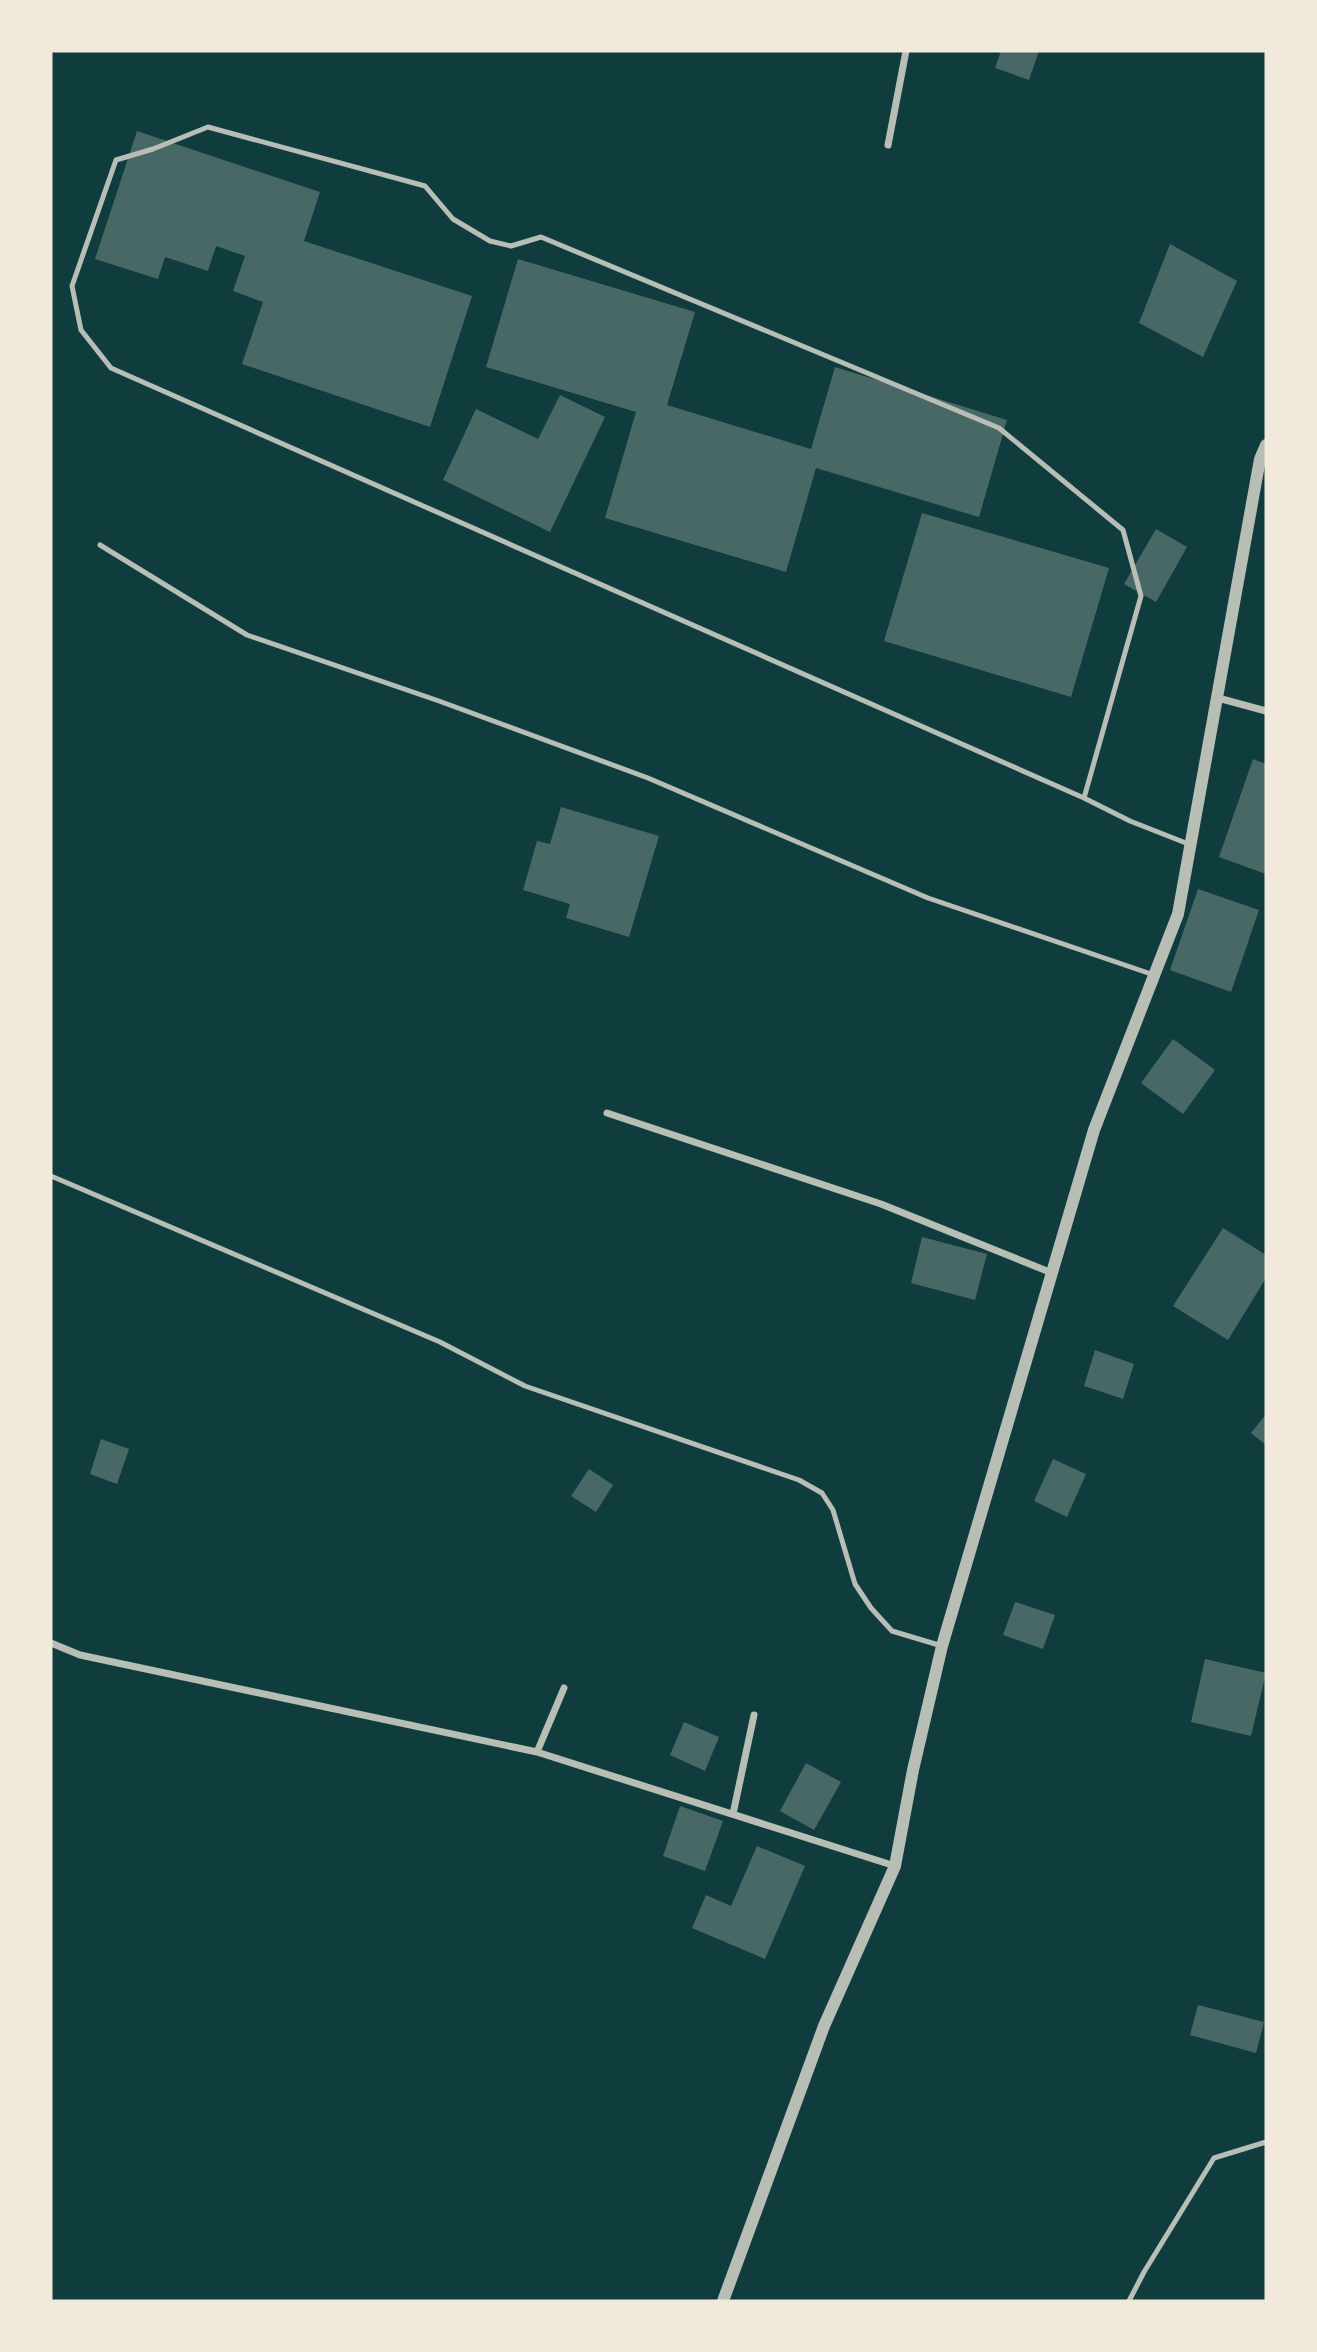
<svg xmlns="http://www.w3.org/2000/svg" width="1317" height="2352" font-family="'Source Sans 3',sans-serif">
<rect width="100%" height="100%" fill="#0f3d3e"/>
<path fill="#486865" d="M 1001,51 L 1039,51 L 1029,80 L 995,68 Z
M 137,131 L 320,192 L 304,241 L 472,296 L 430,427 L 242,364 L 263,302 L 233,291 L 245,256 L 216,246 L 208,271 L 165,257 L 158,279 L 95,259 Z
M 1170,244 L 1237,281 L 1203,357 L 1139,323 Z
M 518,259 L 695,312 L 667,405 L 811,449 L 835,367 L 1007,420 L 979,517 L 816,468 L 786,572 L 605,518 L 636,412 L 486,367 Z
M 560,395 L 605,417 L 550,532 L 443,480 L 476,409 L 538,439 Z
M 922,513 L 1109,568 L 1071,697 L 884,641 Z
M 1156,529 L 1187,547 L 1156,602 L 1124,584 Z
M 1253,759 L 1266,764 L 1266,874 L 1219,857 Z
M 561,807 L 659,836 L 629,937 L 566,918 L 570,904 L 523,890 L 537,841 L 550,844 Z
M 1198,889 L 1259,910 L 1231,992 L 1170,970 Z
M 1173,1039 L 1215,1070 L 1183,1114 L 1141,1083 Z
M 1223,1228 L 1266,1255 L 1266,1278 L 1228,1340 L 1173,1306 Z
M 922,1237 L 987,1254 L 975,1300 L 911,1283 Z
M 1095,1350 L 1134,1364 L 1123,1399 L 1084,1386 Z
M 1266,1414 L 1266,1445 L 1251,1433 Z
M 101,1439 L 129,1449 L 117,1484 L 90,1474 Z
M 1053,1459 L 1086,1474 L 1067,1517 L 1034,1501 Z
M 589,1469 L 613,1485 L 596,1512 L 571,1496 Z
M 1015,1602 L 1055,1615 L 1043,1649 L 1003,1635 Z
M 1205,1659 L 1266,1673 L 1251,1736 L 1191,1722 Z
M 684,1722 L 719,1737 L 705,1771 L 670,1755 Z
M 806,1763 L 841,1782 L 814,1830 L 780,1811 Z
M 680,1806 L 723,1821 L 705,1871 L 663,1856 Z
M 757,1846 L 805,1866 L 765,1959 L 692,1928 L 706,1895 L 731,1906 Z
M 1198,2005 L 1264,2022 L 1256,2053 L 1190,2035 Z"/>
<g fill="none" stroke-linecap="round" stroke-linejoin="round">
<path stroke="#b8beb3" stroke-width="5" d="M 100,545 L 247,635 L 439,701 L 648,778 L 928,898 L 1154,975
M 1084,798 L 1141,596 L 1123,530 L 999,428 L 541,237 L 511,246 L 490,241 L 453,219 L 425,186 L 208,127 L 153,149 L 116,160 L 72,286 L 81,330 L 111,368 L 1084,798 L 1130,821 L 1191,845
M 51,1176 L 440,1342 L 525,1386 L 799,1480 L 822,1493 L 833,1510 L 855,1584 L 871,1608 L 892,1631 L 942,1646
M 1129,2301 L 1144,2272 L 1214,2158 L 1266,2142"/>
<path stroke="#b8beb3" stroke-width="7" d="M 888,145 L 906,51
M 1218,698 L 1266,711
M 607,1113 L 881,1204 L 1052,1273
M 51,1643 L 80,1655 L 537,1752 L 895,1866
M 537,1752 L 564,1688
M 733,1814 L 754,1715"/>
<path stroke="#b8beb3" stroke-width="12" d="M 723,2301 L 824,2026 L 895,1866 L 913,1770 L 942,1646 L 1094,1130 L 1178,914 L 1260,459 L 1266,445"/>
</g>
<rect width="1317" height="2352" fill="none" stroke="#f1e9da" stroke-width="105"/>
</svg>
